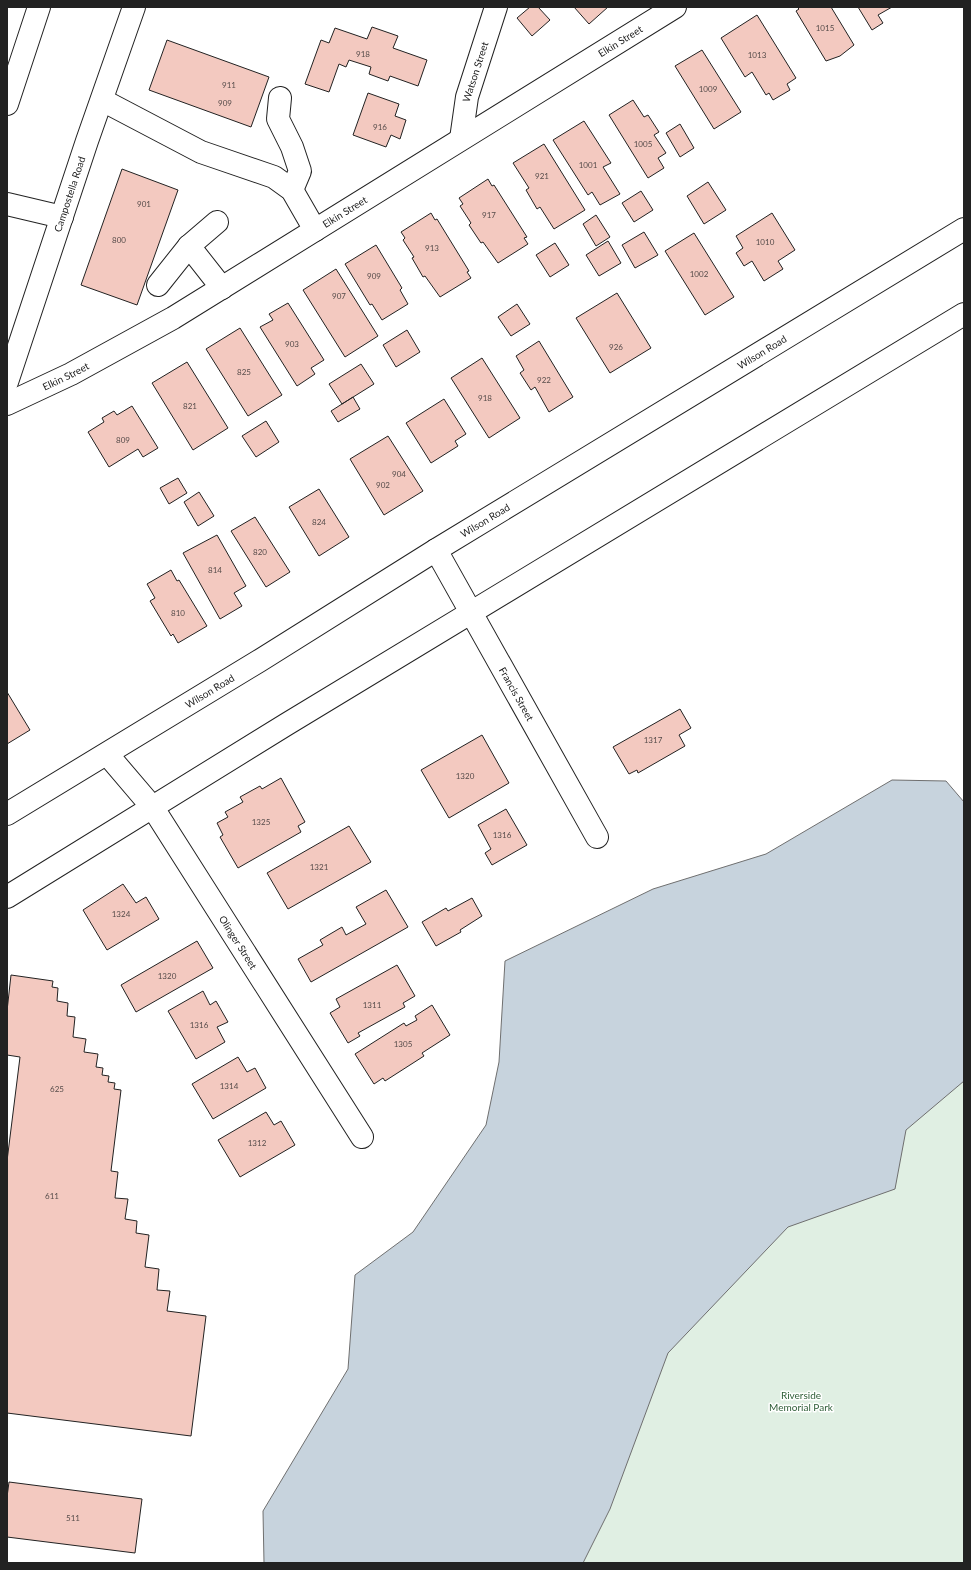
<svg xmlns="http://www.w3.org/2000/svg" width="971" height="1570" font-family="Lato,sans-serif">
<rect width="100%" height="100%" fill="#fff"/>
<path fill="#e0efe3" stroke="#6f6f6f" d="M 964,1007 L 964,1563 L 544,1563 L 604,1415 Z"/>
<path fill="#c7d3dd" stroke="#6f6f6f" d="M 892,780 L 946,781 L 964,802 L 964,1081 L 906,1130 L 895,1189 L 788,1227 L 668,1353 L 610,1509 L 583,1563 L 264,1563 L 263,1511 L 348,1369 L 355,1275 L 413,1232 L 486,1125 L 499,1062 L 505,961 L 653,889 L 766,854 Z"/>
<path fill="#f3c9c0" stroke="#222" d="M 530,7 L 538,7 L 550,20 L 532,36 L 517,18 Z
M 574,7 L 608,7 L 589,24 Z
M 797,7 L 831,7 L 854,45 L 840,56 L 826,61 L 796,11 L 799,9 Z
M 858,7 L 892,7 L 878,15 L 883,23 L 872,30 Z
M 757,15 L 796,78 L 787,84 L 790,90 L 773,100 L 769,93 L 766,95 L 752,72 L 745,77 L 721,38 Z
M 372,27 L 398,36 L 393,48 L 427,60 L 418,86 L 390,76 L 388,81 L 369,74 L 371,67 L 349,60 L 346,67 L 339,64 L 329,92 L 305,84 L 321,40 L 329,43 L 335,28 L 367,39 Z
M 167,40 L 269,77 L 251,127 L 149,90 Z
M 702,50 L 741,112 L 714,129 L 675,66 Z
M 368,93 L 399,104 L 395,116 L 406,120 L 400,139 L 391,135 L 386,147 L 353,135 Z
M 633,100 L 644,117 L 648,115 L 659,132 L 654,135 L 666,153 L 658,158 L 664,168 L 648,178 L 609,115 Z
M 584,121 L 611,163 L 603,167 L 620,194 L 600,205 L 592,192 L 588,195 L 553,140 Z
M 680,124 L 694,148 L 680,157 L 666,133 Z
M 544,144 L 585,210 L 554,229 L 540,207 L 537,209 L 526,190 L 529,188 L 513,163 Z
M 122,169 L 178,190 L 137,305 L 81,285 Z
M 488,179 L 492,186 L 494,185 L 527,237 L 524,238 L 528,244 L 498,263 L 483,242 L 481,243 L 469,225 L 471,223 L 460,206 L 463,204 L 459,198 Z
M 708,182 L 726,210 L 704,224 L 687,196 Z
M 641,191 L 653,210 L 634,222 L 622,203 Z
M 431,213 L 435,220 L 437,219 L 469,271 L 467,272 L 471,278 L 440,297 L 425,276 L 423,277 L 412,258 L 414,257 L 403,240 L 405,238 L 401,232 Z
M 772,213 L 795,250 L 778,261 L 783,269 L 764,281 L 752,261 L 744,266 L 736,253 L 743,248 L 736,236 Z
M 596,215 L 610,237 L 596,246 L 583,224 Z
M 644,232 L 658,255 L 635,268 L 622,245 Z
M 694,233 L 734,297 L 705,315 L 665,251 Z
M 608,241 L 621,263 L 599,276 L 586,255 Z
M 555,243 L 569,265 L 550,277 L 536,255 Z
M 376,245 L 402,288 L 400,290 L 408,304 L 382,320 L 372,304 L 370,305 L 345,264 Z
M 336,269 L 378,336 L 345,357 L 303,290 Z
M 617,293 L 651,348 L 610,373 L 576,318 Z
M 288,303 L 324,360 L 311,368 L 315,374 L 297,386 L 260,327 L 273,320 L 269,314 Z
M 517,304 L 530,324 L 511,336 L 498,317 Z
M 240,328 L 282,395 L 248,416 L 206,349 Z
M 407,330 L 420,352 L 396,367 L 383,345 Z
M 539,341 L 573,397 L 549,412 L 535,387 L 531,390 L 520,373 L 524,370 L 516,356 Z
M 482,358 L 520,418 L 489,438 L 451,378 Z
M 187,362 L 228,428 L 193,450 L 152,383 Z
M 361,364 L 374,384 L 342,404 L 329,384 Z
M 353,397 L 360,409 L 338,422 L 331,411 Z
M 444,399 L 466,434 L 455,441 L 458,446 L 431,463 L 406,423 Z
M 132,406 L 158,448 L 143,457 L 138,449 L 109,467 L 88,432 L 104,422 L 102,418 L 114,411 L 117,415 Z
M 266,421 L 279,442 L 256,457 L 242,436 Z
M 388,436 L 423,491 L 384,515 L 350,459 Z
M 178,478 L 187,493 L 169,504 L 160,488 Z
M 319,489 L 349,537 L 319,556 L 289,507 Z
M 199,492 L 214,516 L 198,526 L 184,502 Z
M 255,517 L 290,572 L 266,587 L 231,531 Z
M 217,535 L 246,586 L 234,593 L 242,606 L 220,619 L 183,553 Z
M 171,570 L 177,581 L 179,580 L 207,626 L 178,643 L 173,634 L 171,636 L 150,601 L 155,598 L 147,584 Z
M 7,692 L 30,730 L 7,744 Z
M 680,709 L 691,728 L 679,735 L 685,746 L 638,773 L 637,770 L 629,774 L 613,747 Z
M 482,735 L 509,783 L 449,818 L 421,770 Z
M 281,778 L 305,822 L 298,826 L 301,832 L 238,868 L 220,837 L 223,835 L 217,823 L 228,817 L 225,812 L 243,802 L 240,797 L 260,786 L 262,789 Z
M 506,809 L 527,845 L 492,865 L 485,853 L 491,849 L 478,825 Z
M 349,826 L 371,862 L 288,909 L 267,873 Z
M 123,884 L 136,903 L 146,897 L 159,919 L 107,950 L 83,910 Z
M 386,890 L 408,927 L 311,982 L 298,959 L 323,945 L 320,940 L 342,927 L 346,935 L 366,924 L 356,907 Z
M 472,898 L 482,916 L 460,930 L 461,932 L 436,946 L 422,922 L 446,908 L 448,911 Z
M 197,941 L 213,968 L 136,1012 L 121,985 Z
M 397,965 L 415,996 L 403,1003 L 405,1007 L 358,1033 L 360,1036 L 348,1043 L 330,1013 L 340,1007 L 336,999 Z
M 11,975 L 53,981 L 52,987 L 58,988 L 57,1001 L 68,1003 L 67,1016 L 75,1017 L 73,1037 L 86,1039 L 84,1052 L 98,1054 L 96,1067 L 103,1068 L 102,1075 L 109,1076 L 108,1082 L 115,1083 L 114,1089 L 121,1090 L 111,1171 L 118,1172 L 115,1198 L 128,1199 L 125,1219 L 137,1221 L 136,1233 L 149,1235 L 145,1267 L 159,1269 L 157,1290 L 170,1291 L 167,1311 L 206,1316 L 191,1436 L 7,1413 L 7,1161 L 20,1057 L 7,1055 L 7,1011 Z
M 203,991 L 210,1005 L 216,1001 L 228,1022 L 217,1027 L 225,1042 L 196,1059 L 168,1011 Z
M 432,1005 L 450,1035 L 422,1053 L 424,1056 L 385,1081 L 383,1078 L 374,1084 L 355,1054 L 404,1023 L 406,1026 L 417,1020 L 415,1016 Z
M 238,1057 L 247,1072 L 255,1068 L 266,1088 L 213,1119 L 192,1084 Z
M 266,1112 L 274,1125 L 281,1121 L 295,1145 L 240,1177 L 218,1140 Z
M 9,1482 L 142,1499 L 135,1553 L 7,1537 L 7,1497 Z"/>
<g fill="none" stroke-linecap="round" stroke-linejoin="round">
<g stroke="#222" stroke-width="24">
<g id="minor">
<path d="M 280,98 L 278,119 L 292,147 L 300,171 L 292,190"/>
<path d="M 102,100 L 201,152 L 274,177 L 292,190 L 315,230"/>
<path id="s1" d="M 461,139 L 467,97 L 496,7"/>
<path d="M 7,204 L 62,217"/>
<path d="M 189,246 L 222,288"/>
<path d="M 158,285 L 189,246 L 217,222"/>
<path id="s2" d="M 7,404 L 71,374 L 173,318 L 675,7"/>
<path id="s3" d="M 436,550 L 597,837"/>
<path id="s4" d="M 107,754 L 153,808 L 362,1137"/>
</g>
</g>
<g stroke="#222" stroke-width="24">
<g id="major">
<path d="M 7,104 L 39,7"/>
<path id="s5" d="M 7,382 L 87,141 L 134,7"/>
<path id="s6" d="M 7,814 L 259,661 L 436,550 L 964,229"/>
<path d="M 7,897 L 287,724 L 964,314"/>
</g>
</g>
<use href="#minor" stroke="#fff" stroke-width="22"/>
<use href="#major" stroke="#fff" stroke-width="22"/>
</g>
<g text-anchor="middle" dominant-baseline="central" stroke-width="3" stroke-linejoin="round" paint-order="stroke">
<g font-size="8" fill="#564c4a">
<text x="825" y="28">1015</text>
<text x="363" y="54">918</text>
<text x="757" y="55">1013</text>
<text x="229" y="85">911</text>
<text x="708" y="89">1009</text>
<text x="225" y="103">909</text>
<text x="380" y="127">916</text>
<text x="643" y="144">1005</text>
<text x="588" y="165">1001</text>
<text x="542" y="176">921</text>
<text x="144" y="204">901</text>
<text x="489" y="215">917</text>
<text x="119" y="240">800</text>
<text x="765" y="242">1010</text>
<text x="432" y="248">913</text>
<text x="699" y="274">1002</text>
<text x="374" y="276">909</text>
<text x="339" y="296">907</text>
<text x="292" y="344">903</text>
<text x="616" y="347">926</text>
<text x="244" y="372">825</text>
<text x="544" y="380">922</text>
<text x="485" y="398">918</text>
<text x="190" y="406">821</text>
<text x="123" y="440">809</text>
<text x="399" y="474">904</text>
<text x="383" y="485">902</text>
<text x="319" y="522">824</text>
<text x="260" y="552">820</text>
<text x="215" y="570">814</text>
<text x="178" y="613">810</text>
<text x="653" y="740">1317</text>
<text x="465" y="776">1320</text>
<text x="261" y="822">1325</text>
<text x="502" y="835">1316</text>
<text x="319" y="867">1321</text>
<text x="121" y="914">1324</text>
<text x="167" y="976">1320</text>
<text x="372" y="1005">1311</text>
<text x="199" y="1025">1316</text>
<text x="403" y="1044">1305</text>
<text x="229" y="1086">1314</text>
<text x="57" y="1089">625</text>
<text x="257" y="1143">1312</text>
<text x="52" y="1196">611</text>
<text x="73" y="1518">511</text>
</g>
<g font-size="10" fill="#222" stroke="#fff">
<text stroke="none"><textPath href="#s2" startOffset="713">Elkin Street</textPath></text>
<text stroke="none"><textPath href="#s1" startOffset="69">Watson Street</textPath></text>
<text stroke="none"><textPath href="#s5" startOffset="198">Campostella Road</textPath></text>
<text stroke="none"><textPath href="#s2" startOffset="389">Elkin Street</textPath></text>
<text stroke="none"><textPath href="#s6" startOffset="885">Wilson Road</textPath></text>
<text stroke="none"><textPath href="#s2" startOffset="65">Elkin Street</textPath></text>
<text stroke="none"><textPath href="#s6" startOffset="561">Wilson Road</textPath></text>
<text stroke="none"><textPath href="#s6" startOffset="237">Wilson Road</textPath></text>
<text stroke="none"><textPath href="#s3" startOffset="165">Francis Street</textPath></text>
<text stroke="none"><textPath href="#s4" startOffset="230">Olinger Street</textPath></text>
</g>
<g font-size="10" fill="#2f5e38" stroke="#fff">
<text x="801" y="1395">Riverside<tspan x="801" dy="12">Memorial Park</tspan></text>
</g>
</g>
<rect width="971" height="1570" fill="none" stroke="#222222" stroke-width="16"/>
</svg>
